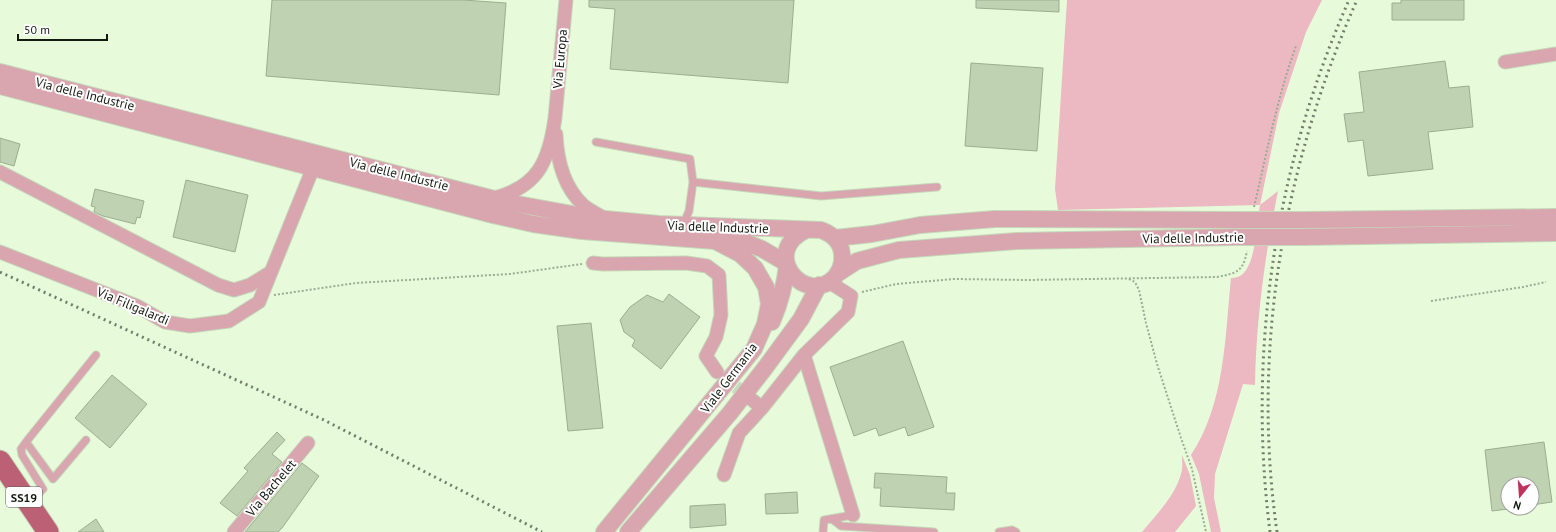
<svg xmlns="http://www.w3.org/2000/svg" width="1556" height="532" font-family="'PT Sans',sans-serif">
<rect width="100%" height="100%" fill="#e7fbda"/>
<path fill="#ecb8c1" d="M 1067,0 L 1322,0 L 1306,32 L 1279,113 L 1260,205 L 1278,191 C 1265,255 1256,320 1255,385 L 1243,384 L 1215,474 L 1214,498 L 1221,532 L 1211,532 L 1199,474 L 1191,455 C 1225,404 1225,337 1231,278 C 1234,278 1238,277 1240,276 C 1256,267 1257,222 1260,205 L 1058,210 L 1055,189 Z
M 1182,455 L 1190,475 L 1196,506 L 1175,532 L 1142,532 C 1156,515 1175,496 1181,474 C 1183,468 1182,461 1182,455 Z"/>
<path fill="#bfd2b2" stroke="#9bae8f" d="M 272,0 L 463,0 L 506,3 L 499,95 L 266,76 Z
M 589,0 L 794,0 L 788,83 L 610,69 L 615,9 L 589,7 Z
M 976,0 L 1059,0 L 1059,12 L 976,8 Z
M 1401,0 L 1464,0 L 1464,20 L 1392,20 L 1392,3 L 1401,3 Z
M 1445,61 L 1449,88 L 1469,86 L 1473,127 L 1428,132 L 1433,169 L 1368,176 L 1363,140 L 1348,142 L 1344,114 L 1364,112 L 1359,72 Z
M 971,63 L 1043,68 L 1037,151 L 965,146 Z
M 0,138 L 20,144 L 14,166 L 0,162 Z
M 186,180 L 248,195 L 235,252 L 173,237 Z
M 95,189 L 144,201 L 140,218 L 137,217 L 135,224 L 103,216 L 94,212 L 95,207 L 91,206 Z
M 669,294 L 700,317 L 661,369 L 632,346 L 635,340 L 624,332 L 620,320 L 630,307 L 647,295 L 663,302 Z
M 591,323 L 603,428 L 568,431 L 557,326 Z
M 903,341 L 934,427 L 908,436 L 905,427 L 879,436 L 876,428 L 854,436 L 830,367 Z
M 112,375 L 147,404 L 110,448 L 75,418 Z
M 277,432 L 285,440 L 272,454 L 282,462 L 237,516 L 220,503 L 248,471 L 244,468 Z
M 1544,442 L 1552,502 L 1532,505 L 1532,484 L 1508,484 L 1508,509 L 1492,511 L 1485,450 Z
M 302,463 L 319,476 L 282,528 L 278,532 L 245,532 Z
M 875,473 L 947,477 L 946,493 L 955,493 L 954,510 L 880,506 L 881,488 L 874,488 Z
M 797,492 L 798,513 L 766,514 L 765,494 Z
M 725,504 L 726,525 L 690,528 L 690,506 Z
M 96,519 L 104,532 L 78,532 Z"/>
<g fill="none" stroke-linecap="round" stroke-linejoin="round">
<path stroke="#c7d9bc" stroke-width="13" stroke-dasharray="13 6" stroke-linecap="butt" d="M 721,375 L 751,399"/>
<g stroke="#c5d7ba" stroke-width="9">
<path id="service" d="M 596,142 L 690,159 L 693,182 L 821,196 L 937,187
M 683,225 L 689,211 L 693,182
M 86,440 L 53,479 L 26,442 L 96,355
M 26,442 L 21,449 L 22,455 L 43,489 L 30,502
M 832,519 L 841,526 L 934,532
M 823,532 L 824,520 L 853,515
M 999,532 L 1012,530 L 1016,532"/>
</g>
<g stroke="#c5d7ba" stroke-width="15">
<path id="minor" d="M 1505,62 L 1556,54
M 556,134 C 557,159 564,187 583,205 C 589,210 597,214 604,218
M 0,172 L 218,285 L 234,290 L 250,285 L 271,272
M 494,198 C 538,187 549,161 555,118 L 566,0
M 0,252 L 137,306 L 165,322 L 190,326 L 229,321 L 259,302 L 313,168
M 593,263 L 603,264 L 686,263 L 707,266 L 719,275 L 721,315 L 716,337 L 706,356 L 717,372
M 829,282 L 851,296 L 848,312 L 804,355 L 853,515
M 751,399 L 762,408 L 804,355
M 724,475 L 739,433 L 762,408
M 234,532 L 308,443"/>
</g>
<g stroke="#c5d7ba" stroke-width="18">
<path id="tertiary" d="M 0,72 L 506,202 L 594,218 L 659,224 L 821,230 C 832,234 841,242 842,254 C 843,262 840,271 835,277 C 805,308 759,252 806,230
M 0,86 L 493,215 L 533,224 L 582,231 L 715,241 L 740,254 L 755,268 L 766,287 L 769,304 L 765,324 L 754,349 L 604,532
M 1305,220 L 1556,217
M 1302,237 L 1556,233
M 835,238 L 872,234 L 920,225 L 995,219 L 1239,220
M 717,241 L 740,240 L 762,249 L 786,263
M 837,274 L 857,261 L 899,250 L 1017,241 L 1236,237
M 772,322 C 780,303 785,285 787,265
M 628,532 L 730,413 L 765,368 L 801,319 L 819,285"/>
</g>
<g stroke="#c5d7ba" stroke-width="23">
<path id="primary" d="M 0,461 L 48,532"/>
</g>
<path stroke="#9cab92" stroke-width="2" stroke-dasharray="2 2" stroke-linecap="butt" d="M 1254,207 C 1267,152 1277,98 1296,46
M 1129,279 L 1135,282 L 1139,290 L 1146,323 L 1157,364 L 1181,438 L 1192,469 L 1206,532
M 862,292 L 896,284 L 954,279 L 1027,280 L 1217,277 C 1237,273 1243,272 1247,251
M 274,295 L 356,283 L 510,274 L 582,264
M 1431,301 L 1523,287 L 1546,282"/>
<use href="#service" stroke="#d9a5ae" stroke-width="7"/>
<use href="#minor" stroke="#d9a5ae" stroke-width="13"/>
<use href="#tertiary" stroke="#d9a5ae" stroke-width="16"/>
<use href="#primary" stroke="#bb6075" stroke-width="21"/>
<path stroke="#727e69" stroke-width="3" stroke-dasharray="2 4" stroke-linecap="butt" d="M 0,272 L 324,420 L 542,532
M 1270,532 C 1247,351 1275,167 1349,0
M 1277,532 C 1251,350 1283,167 1357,0"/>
<g stroke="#c5d7ba" stroke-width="18" stroke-linecap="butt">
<path id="tertiary-bridge" d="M 1239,220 L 1305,220
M 1236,237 L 1302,237"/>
</g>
<use href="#tertiary-bridge" stroke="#d9a5ae" stroke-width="16"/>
</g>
<g text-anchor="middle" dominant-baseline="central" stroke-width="4" stroke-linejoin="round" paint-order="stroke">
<rect fill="#fff" stroke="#5a5f57" stroke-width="1" x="6" y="487" width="36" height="20" rx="3"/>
<g font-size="12" font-weight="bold" fill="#141a0f">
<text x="24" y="497">SS19</text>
</g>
<g font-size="13" fill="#141a0f" stroke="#fff">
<text transform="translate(560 59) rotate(-85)">Via Europa</text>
<text transform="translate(85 94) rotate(14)">Via delle Industrie</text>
<text transform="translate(399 174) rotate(14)">Via delle Industrie</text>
<text transform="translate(718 227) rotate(2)">Via delle Industrie</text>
<text transform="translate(1193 238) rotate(-1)">Via delle Industrie</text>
<text transform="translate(133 306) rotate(23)">Via Filigalardi</text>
<text transform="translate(729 378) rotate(-53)">Viale Germania</text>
<text transform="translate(271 488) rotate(-50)">Via Bachelet</text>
</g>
</g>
<g transform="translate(1520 496) rotate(197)"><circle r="19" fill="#ffffff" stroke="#a1a39f"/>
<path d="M0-3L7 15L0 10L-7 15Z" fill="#c0325e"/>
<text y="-6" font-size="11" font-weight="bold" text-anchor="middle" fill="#141a0f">N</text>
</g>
<path d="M18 34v6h89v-6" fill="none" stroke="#141a0f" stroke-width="2"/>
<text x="24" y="34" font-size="12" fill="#141a0f" stroke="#ffffff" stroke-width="3" paint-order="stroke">50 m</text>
</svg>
